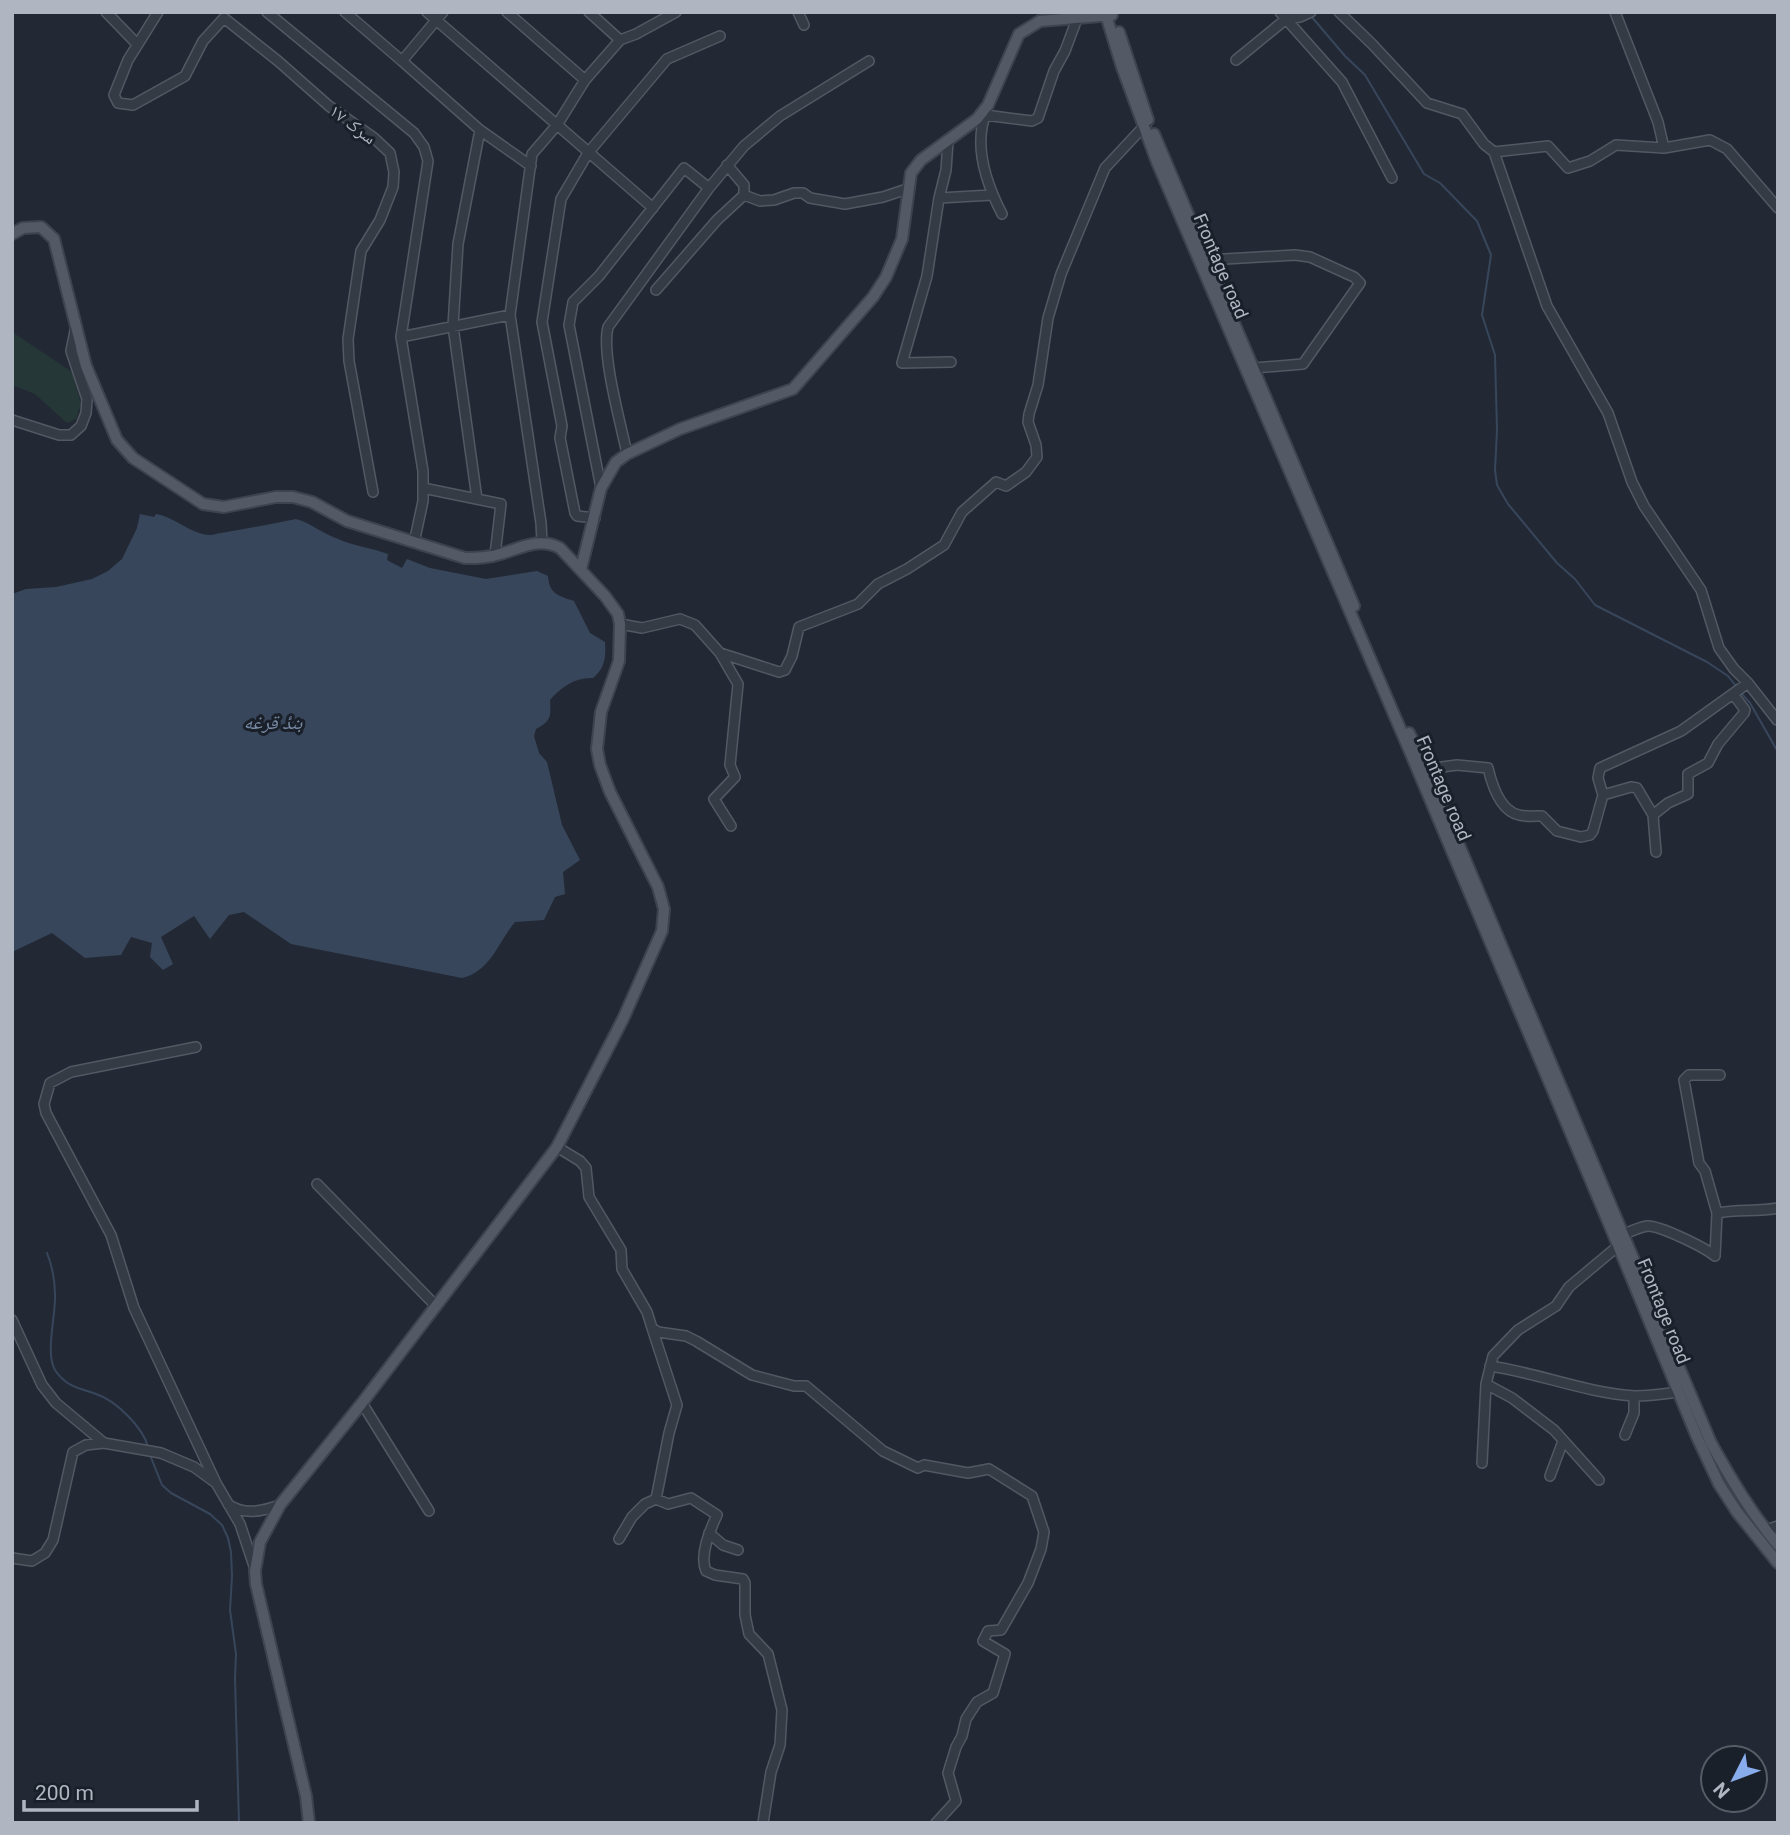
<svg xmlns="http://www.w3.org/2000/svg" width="1790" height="1835" font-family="Roboto,'Noto Naskh Arabic',sans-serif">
<rect width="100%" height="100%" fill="#222934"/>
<path fill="#263737" d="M 12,332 L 72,372 L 81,404 L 76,419 L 67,423 L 35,394 L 12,385 Z"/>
<path fill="#38465c" d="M 140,514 L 154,517 L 156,514 C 175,517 190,534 210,535 C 214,535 218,533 221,533 C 246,529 271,524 296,519 C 311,523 323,534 338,539 C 354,546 372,548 388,554 L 387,560 L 402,568 L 407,559 L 430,568 L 486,579 L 537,571 L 548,576 C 549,594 559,596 574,601 L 590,633 L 605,642 C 606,657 605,668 593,678 C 575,677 561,687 550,700 C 551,717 551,721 536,729 L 534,736 L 539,753 L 547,762 L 562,825 L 580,860 L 563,872 L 565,894 L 555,897 L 544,920 L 515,922 C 498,942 491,971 462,978 L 291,944 L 244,912 L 229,915 L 210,939 L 194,916 L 161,937 L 173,964 L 163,970 L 150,957 L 152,943 L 131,937 L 121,955 L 85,958 L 52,933 L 12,952 L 12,594 L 26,589 L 56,587 L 92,579 L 108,571 L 122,559 L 137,528 Z"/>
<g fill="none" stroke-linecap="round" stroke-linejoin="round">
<path stroke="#38465c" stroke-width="2" d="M 1311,16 L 1345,56 L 1365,75 L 1424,174 L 1440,183 L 1477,221 L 1491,255 L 1482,315 L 1495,355 L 1497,430 L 1495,470 L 1497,485 L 1508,504 L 1557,563 L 1575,579 L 1595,605 L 1707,662 L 1728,676 L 1736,686
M 1741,693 L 1750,703 L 1778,752
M 47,1253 C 53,1268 55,1279 55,1295 C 56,1315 45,1353 55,1370 C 66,1387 80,1388 96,1394 C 115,1400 143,1427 148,1447
M 150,1455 L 162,1485 L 171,1493 L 210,1514 L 222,1525 L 228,1538 L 231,1552 L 232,1576 L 230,1610 L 236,1654 L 235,1678 L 239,1823"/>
<g stroke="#525963" stroke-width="12">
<path id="minor" d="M 106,12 L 137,44
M 158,12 L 128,60 L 114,95 L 118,103 L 133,105 L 185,76 L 203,41 L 224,18 L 278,61 L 329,106 L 374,138 L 390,153 L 394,172 L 393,187 L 380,220 L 361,251 L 348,339 L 349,361 L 373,492
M 267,12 L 414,133 L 424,147 L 428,161 L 401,337 L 423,471 L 423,488
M 345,12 L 402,61
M 427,12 L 653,208
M 443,12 L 402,61 L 480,130 L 531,166
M 507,12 L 585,80
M 589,12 L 620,40
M 798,12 L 804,25
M 1280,12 L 1286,19 L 1300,17 L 1311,12
M 1339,12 L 1372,44 L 1427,103 L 1462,114 L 1484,144 L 1494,152 L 1547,306 L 1608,413 L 1632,482 L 1644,506 L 1701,590 L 1719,648 L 1734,669 L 1748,683 L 1777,720
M 1615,12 L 1658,122 L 1664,148
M 1236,60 L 1286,19 L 1342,82 L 1392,178
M 986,113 C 973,146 986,183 1002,214
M 985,115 L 1032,121 L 1038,118 L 1054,71 L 1065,51 L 1077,19
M 948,141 L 946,170 L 939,198 L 927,276 L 902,363 L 951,362
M 1494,152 L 1548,146 L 1568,168 L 1590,161 L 1616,145 L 1664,148 L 1710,140 L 1727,149 L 1778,208
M 744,195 L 760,201 L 774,200 L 794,193 L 803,193 L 810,198 L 845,204 L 883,197 L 910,188
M 939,198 L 992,195
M 1208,260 L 1295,255 L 1310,257 L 1354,277 L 1360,283 L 1303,364 L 1254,368
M 656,290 L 717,220 L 744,195 L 744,185 L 727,165
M 401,337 L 510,315
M 12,420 L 59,435 L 71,435 L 81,426 L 86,413 L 87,399 L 71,351 L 76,326
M 627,454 C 621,424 601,354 608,327 L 709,188 L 744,146 L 780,116 L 869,61
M 601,488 L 569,325 L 573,302 L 599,276 L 684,168 L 709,188
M 477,499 L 453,326 L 458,244 L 480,130
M 595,518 L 577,516 L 575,513 L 560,438 L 562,426 L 542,322 L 561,199 L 588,153 L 667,59 L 720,36
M 542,542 L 541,523 L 510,315 L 532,154 L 557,125 L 585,80 L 620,40 L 636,34 L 676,12
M 414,543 L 423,501 L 423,488 L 501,504 L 495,555
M 620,624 L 642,628 L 680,619 L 695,625 L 720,653 L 738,684 L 730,765 L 735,777 L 714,799 L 731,826
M 720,653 L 779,672 L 785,670 L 792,656 L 799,627 L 858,604 L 878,584 L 907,569 L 944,545 L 962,512 L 996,482 L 1006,486 L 1026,472 L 1037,457 L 1036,445 L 1028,422 L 1029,414 L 1038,385 L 1048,318 L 1061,274 L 1105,168 L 1147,123
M 1427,769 L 1457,765 L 1488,768 C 1492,785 1500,811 1519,815 C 1526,817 1535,816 1542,816 L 1557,831 L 1581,837 L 1590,835 L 1593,831 L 1603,795 L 1631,787 L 1637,788 L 1653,815 L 1656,852
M 1603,795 L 1598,778 L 1600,768 L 1681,731 L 1748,683
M 1653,815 L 1668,803 L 1688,794 L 1688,774 L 1708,763 L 1718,744 L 1744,713 L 1745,710 L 1733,694
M 196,1047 L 71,1072 L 50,1083 L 44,1104 L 46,1113 L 111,1235 L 134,1308 L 216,1483
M 557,1147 L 580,1161 L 586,1168 L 589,1197 L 621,1250 L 622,1269 L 647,1312 L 652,1328 L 658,1332 L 686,1336 L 696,1341 L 752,1375 L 794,1386 L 806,1386 L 883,1451 L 918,1468 L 924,1465 L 968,1473 L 989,1469 L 1032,1496 L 1044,1532 L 1041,1549 L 1028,1583 L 1001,1630 L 988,1631 L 983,1641 L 1005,1654 L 993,1693 L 977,1702 L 966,1719 L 962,1736 L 956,1747 L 948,1773 L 956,1801 L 936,1823
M 317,1184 L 435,1305
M 1717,1213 L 1705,1171 L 1699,1163 L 1684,1080 L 1689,1075 L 1720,1075
M 1620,1236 C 1629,1232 1637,1228 1647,1226 C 1659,1225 1704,1247 1715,1256 L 1717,1213 C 1738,1209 1757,1212 1778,1208
M 12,1320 L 42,1385 L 56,1403 L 104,1443
M 1490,1366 C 1539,1373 1586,1393 1635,1396 C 1649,1396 1664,1394 1678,1392
M 1486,1384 L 1512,1398 L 1554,1430 L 1599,1480
M 362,1403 L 429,1511
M 1625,1435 L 1634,1413 L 1634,1396
M 1482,1463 L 1486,1384 L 1493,1356 L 1518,1330 L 1556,1306 L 1569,1287 L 1618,1246
M 1550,1476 L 1563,1441
M 656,1499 L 668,1504 L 691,1498 L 717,1515 C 710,1530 699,1555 706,1571 L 715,1575 L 743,1579 L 745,1583 L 745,1615 L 749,1634 L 768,1654 L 782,1710 L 780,1745 L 771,1772 L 763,1823
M 228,1504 C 244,1516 263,1511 280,1505
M 1766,1530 L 1778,1526
M 709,1533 L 723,1545 L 738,1550
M 619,1539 L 632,1517 L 645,1504 L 656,1499 L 669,1433 L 677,1405 L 652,1328
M 12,1558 L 32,1561 L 45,1553 L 53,1540 L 73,1452 L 86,1445 L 104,1443 L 161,1453 L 194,1467 L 216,1483 L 240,1524 L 255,1569"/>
</g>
<g stroke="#3e444f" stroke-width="14">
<path id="major" d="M 1105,12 L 1122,67 L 1157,162 L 1411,754 L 1615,1238 L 1697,1437 L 1719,1484 L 1737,1512 L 1778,1563
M 1119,32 L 1148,120
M 1154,134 L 1354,606
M 12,234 L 23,228 L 41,227 L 54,239 L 86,366 L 117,440 L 133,458 L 203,504 L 224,507 L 276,497 L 293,497 L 312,502 L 347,521 L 465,558 C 477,558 488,558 500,554 C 522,548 538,537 560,548 L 605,596 L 618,614 L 620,624 L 619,661 L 601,712 L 597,749 L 600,765 L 610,792 L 658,887 L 664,909 L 662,931 L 623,1019 L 557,1147 L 362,1403 L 280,1505 L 260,1542 L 255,1571 L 256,1584 L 306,1796 L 309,1823
M 581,569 L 601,488 L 616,462 L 627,454 L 680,429 L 793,389 L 873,297 L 886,277 L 902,239 L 911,173 L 921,160 L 977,119 L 988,105 L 1019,34 L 1040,21 L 1112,15
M 1409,733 L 1427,769 L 1711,1443 C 1731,1479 1751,1513 1778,1545"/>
</g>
<use href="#minor" stroke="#353b45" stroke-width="9"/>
<use href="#major" stroke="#535a65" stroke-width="10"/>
</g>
<g text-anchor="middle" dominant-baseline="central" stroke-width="6" stroke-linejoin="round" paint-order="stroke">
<g font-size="18" fill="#afb6c2" stroke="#1a2029">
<text transform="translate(353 124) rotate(37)">سرک ۱۷</text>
<text transform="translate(1221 266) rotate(67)">Frontage road</text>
<text transform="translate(1444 788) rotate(67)">Frontage road</text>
<text transform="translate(1664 1311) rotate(68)">Frontage road</text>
</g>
<g font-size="19" font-style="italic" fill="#7a8ca8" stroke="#1a2029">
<text x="273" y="722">بندٔ قرغه</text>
</g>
</g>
<rect width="1790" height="1835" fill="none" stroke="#afb6c2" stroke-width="28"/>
<g transform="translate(1734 1779) rotate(228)"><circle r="33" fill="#1a2029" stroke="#565c66" stroke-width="2"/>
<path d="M0-5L12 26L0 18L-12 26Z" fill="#89adec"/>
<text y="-10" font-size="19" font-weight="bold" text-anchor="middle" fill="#afb6c2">N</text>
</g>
<path d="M24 1800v10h173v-10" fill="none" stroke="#afb6c2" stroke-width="3.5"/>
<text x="35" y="1800" font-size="21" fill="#afb6c2" stroke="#1a2029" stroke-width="5" paint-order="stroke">200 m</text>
</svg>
